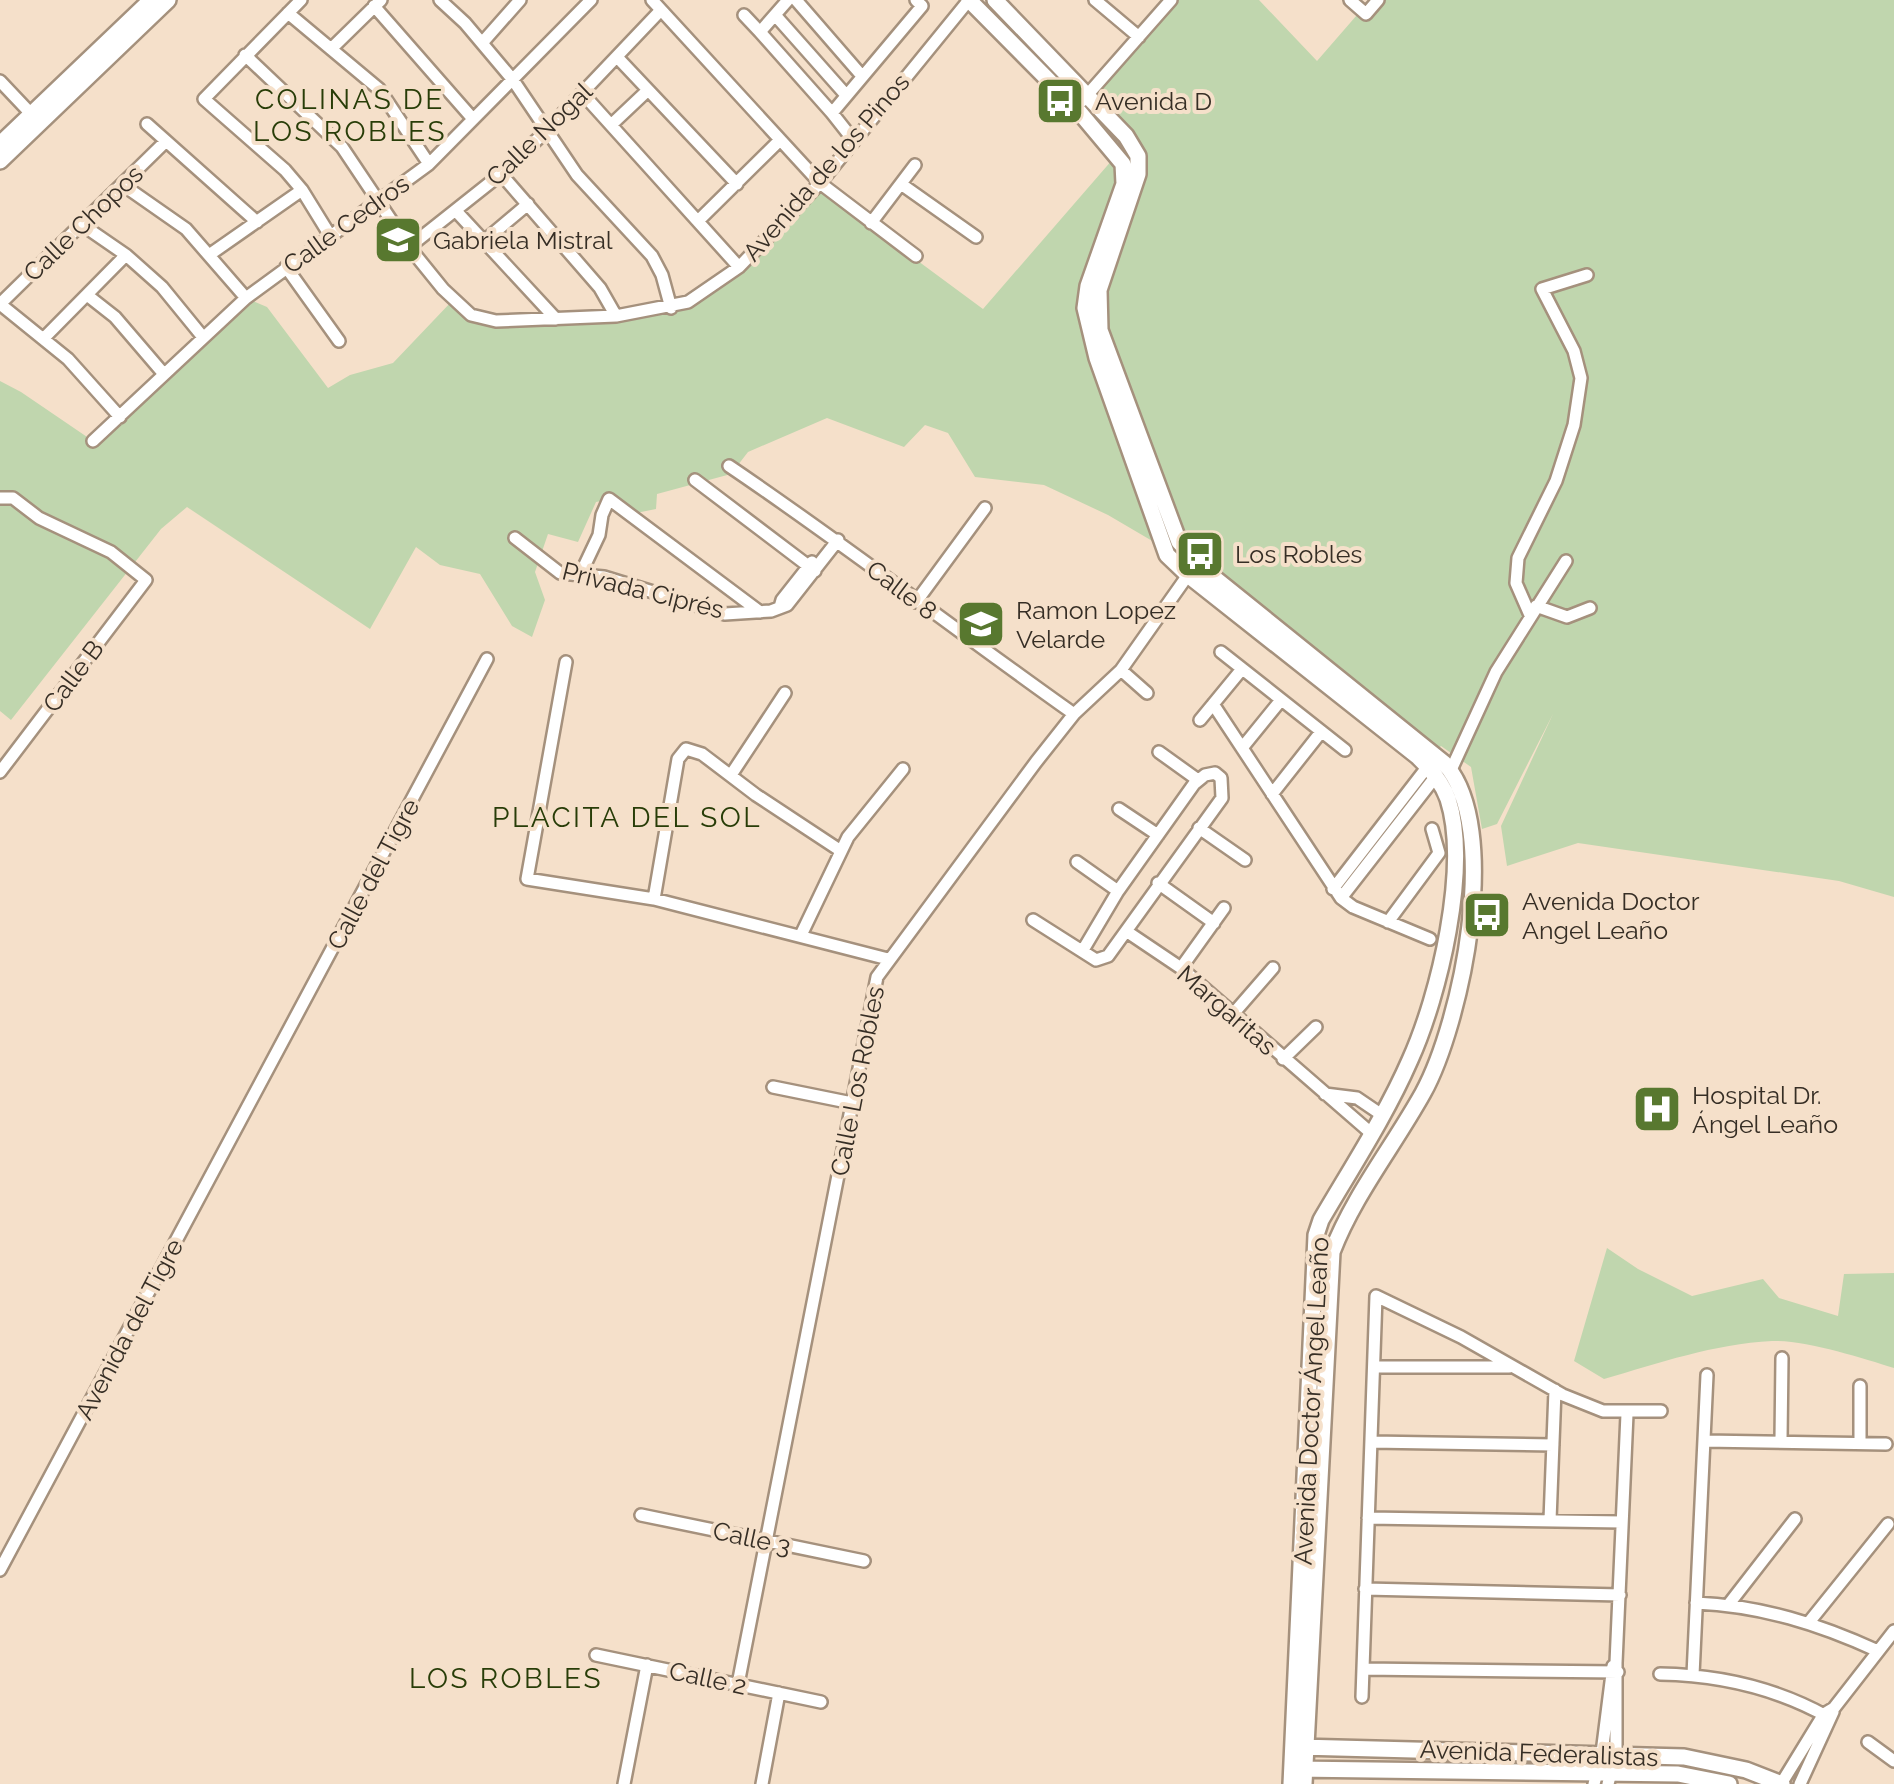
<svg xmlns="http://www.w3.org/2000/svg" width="1894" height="1784" font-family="Raleway,sans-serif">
<rect width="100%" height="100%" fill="#f5e0ca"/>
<path fill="#c0d6ae" d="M 1178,0 L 1259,0 L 1317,61 L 1370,0 L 1894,0 L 1894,897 L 1839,881 L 1578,843 L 1507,866 L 1501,826 L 1553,714 L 1497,824 L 1482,829 L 1471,767 L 1441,746 L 1438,749 L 1200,569 L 1108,515 L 1044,485 L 975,477 L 948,433 L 925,425 L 904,447 L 827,418 L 748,452 L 731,474 L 657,494 L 656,509 L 636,513 L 613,499 L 596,502 L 578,542 L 548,534 L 535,572 L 545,600 L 532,637 L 512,626 L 480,574 L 440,565 L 416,547 L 370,629 L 187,507 L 161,529 L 11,720 L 0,711 L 0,381 L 21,392 L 93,441 L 246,298 L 267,307 L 328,388 L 350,375 L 393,363 L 453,300 L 483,319 L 671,308 L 739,267 L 820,183 L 876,230 L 983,309 L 1113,159 L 1075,110 Z
M 1607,1248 L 1638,1269 L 1692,1296 L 1763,1279 L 1779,1298 L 1838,1316 L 1844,1274 L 1894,1273 L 1894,1368 C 1862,1358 1805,1340 1772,1341 C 1714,1344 1659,1363 1604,1379 L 1574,1361 Z"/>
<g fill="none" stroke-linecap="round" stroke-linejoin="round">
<g stroke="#a5917d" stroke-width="16">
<path id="street" d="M 301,0 L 204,99 L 285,170 L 302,190 L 331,237
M 440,0 L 465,23 L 513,80 L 577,175 L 652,256 L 662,275 L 671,308
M 652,0 L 820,183 L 916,256
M 788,0 L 760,32 L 832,113 L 922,6 L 916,0
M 796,0 L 862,76
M 1095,0 L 1139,37
M 1350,0 L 1366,14 L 1378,0
M 374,6 L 473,119
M 288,13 L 379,89 L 429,164
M 744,15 L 760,32
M 775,15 L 846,95
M 482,43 L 520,0
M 331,49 L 381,0
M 245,55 L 342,147 L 409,247 L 443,289 L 471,315 L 496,321 L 616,316 L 688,302 L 739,267 L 820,183 L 969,0
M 617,57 L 737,184
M 0,81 L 35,118
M 582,93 L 739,267
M 1082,101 L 1171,0
M 832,113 L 847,132
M 147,124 L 257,222
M 611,125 L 647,91
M 501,174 L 600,288 L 616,316
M 901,184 L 976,237
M 123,185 L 186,229 L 246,298
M 456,211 L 556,319
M 698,221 L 780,140
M 871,223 L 915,165
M 81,224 L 126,255 L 162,287 L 202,336
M 483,242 L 528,204
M 409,247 L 501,174 L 545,132 L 660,11
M 209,255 L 302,190
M 286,267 L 339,341
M 87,295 L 115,317 L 163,373
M 0,304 L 165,142
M 0,304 L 68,359 L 120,417
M 45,337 L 126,255
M 93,441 L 246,298 L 429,164 L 591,0
M 729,466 C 846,545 958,632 1074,714
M 695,480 L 815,571
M 0,498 L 13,498 L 39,518 L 111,552 L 146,580 L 0,772
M 515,538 L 560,573 L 604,577 L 725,614 L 771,611 L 787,605 L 838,540
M 581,573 L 599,535 L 602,515 L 609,499 L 760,612
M 916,602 L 985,508
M 1536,606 L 1567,617 L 1590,608
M 780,607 L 782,600 L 812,562
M 1530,615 L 1516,583 L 1518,558 L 1556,481 L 1574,425 L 1581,378 L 1574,351 L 1542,289 L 1587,275
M 1221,652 L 1345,750
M 566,662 L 527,879 L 654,899 L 888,959
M 1121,670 L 1147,693
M 1213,704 L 1341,898 L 1353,907 L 1430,939
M 1200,720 L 1242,669
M 1242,748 L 1281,700
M 1159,752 L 1198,780
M 1451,770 L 1496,672 L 1566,561
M 731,775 L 785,693
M 1272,794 L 1321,732
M 1119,809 L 1158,835
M 1199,828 L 1245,860
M 1077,862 L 1118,891
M 1158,883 L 1214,923
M 1333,889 L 1428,766
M 1341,898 L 1436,776
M 654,899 L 678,759 L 686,749 L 702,754 L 756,795 L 841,851
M 1033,920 L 1096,960 L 1108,956 L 1222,798 L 1221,778 L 1215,773 L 1205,775 L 1194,784 L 1118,891 L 1083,950
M 1388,922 L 1439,853 L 1432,829
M 1126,931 L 1181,968 L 1371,1133
M 801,935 L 848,837 L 903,769
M 1181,968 L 1224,908
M 1233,1014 L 1273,968
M 1283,1059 L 1316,1027
M 773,1087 L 852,1103
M 1325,1094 L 1357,1098 L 1382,1115
M 1374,1367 L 1509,1367
M 1860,1386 L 1860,1443
M 1781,1439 L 1782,1358
M 1704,1441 L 1886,1444
M 1371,1442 L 1553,1445
M 641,1515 L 864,1561
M 1368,1518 L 1622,1522
M 1550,1520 L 1555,1390
M 0,1570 L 487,659
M 1365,1589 L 1620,1595
M 1696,1603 C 1762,1606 1819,1624 1878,1651
M 1729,1604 L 1795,1519
M 1810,1621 L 1888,1524
M 596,1655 L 821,1702
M 1363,1669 L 1618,1672
M 1660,1674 C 1720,1675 1776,1688 1828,1717
M 1693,1675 L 1707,1375
M 738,1684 L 877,977 L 1036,762 L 1074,714 L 1121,670 L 1188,575
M 1362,1697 L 1376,1296 L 1461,1337 L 1563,1395 L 1603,1411 L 1661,1411
M 1868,1742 L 1894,1761
M 624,1784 L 647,1665
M 762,1784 L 779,1693
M 1594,1784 L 1602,1753 L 1613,1666
M 1608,1784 L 1616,1754 L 1616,1663 L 1627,1414
M 1781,1784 L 1824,1714 L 1834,1708 L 1894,1631
M 1800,1784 L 1833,1712"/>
</g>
<g stroke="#a5917d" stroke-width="20">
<path id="secondary" d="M 969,0 L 1076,108 L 1123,164 L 1124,184 L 1088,286 L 1085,308 L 1097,358 L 1167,555 L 1188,575 L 1417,756 C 1431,769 1442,782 1448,799 C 1470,867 1439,996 1410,1060 C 1386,1115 1352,1167 1321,1220 L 1316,1235 L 1291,1784
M 995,0 L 1126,136 L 1138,156 L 1138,174 L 1099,290 L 1100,330 L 1179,542 L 1207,572 L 1444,763 C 1503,827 1461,1024 1423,1093 C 1393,1147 1354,1195 1332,1252 L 1304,1784
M 0,144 L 151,0
M 0,161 L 168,0
M 1300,1747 L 1684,1757 L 1746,1770 L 1782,1784
M 1295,1769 L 1678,1774 L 1729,1784"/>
</g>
<use href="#street" stroke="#fff" stroke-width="11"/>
<use href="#secondary" stroke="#fff" stroke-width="15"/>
</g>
<defs>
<g id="bus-square" transform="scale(2.5)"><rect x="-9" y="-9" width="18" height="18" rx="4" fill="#58782f" stroke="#f5e0ca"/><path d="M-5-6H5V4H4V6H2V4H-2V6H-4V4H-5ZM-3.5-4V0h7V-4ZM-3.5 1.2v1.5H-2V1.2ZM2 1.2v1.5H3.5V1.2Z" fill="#fff"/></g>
<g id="school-square" transform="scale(2.5)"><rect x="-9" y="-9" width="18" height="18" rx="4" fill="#58782f" stroke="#f5e0ca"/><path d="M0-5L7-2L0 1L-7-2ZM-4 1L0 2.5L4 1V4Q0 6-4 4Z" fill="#fff"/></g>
<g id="hospital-square" transform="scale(2.5)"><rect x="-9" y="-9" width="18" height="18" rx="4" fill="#58782f" stroke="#f5e0ca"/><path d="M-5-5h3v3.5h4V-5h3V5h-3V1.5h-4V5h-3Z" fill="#fff"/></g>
</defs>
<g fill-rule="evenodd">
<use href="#bus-square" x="1060" y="101"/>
<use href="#school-square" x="398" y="240"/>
<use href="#bus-square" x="1200" y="554"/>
<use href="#school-square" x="981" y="624"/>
<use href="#bus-square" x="1487" y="915"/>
<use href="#hospital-square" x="1657" y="1109"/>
</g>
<g text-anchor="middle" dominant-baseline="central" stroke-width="8" stroke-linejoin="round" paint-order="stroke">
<g font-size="25" fill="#362e25" stroke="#f5e0ca" text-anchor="start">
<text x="1095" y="101">Avenida D</text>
<text x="433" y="240">Gabriela Mistral</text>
<text x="1235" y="554">Los Robles</text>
<text x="1016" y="610">Ramon Lopez<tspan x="1016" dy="29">Velarde</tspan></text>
<text x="1522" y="901">Avenida Doctor<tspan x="1522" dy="29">Angel Leaño</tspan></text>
<text x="1692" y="1095">Hospital Dr.<tspan x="1692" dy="29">Ángel Leaño</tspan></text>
</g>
<g font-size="25" fill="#362e25" stroke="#f5e0ca">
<text transform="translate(539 134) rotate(-44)">Calle Nogal</text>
<text transform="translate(826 167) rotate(-49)">Avenida de los Pinos</text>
<text transform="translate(83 223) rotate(-44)">Calle Chopos</text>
<text transform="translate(346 224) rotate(-36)">Calle Cedros</text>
<text transform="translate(643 590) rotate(14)">Privada Ciprés</text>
<text transform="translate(902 590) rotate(37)">Calle 8</text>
<text transform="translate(73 676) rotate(-53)">Calle B</text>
<text transform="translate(373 874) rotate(-62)">Calle del Tigre</text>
<text transform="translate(1227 1010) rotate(41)">Margaritas</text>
<text transform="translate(857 1081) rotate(-79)">Calle Los Robles</text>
<text transform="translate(129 1329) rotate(-62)">Avenida del Tigre</text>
<text transform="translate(1311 1401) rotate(-87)">Avenida Doctor Ángel Leaño</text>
<text transform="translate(752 1538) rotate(12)">Calle 3</text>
<text transform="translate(708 1678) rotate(12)">Calle 2</text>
<text transform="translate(1539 1753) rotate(2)">Avenida Federalistas</text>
</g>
<g font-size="28" letter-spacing="2.5" fill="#283d08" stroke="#f5e0ca">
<text x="350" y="99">COLINAS DE<tspan x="350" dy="32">LOS ROBLES</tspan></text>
<text x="627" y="817">PLACITA DEL SOL</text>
<text x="506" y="1678">LOS ROBLES</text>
</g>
</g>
</svg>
